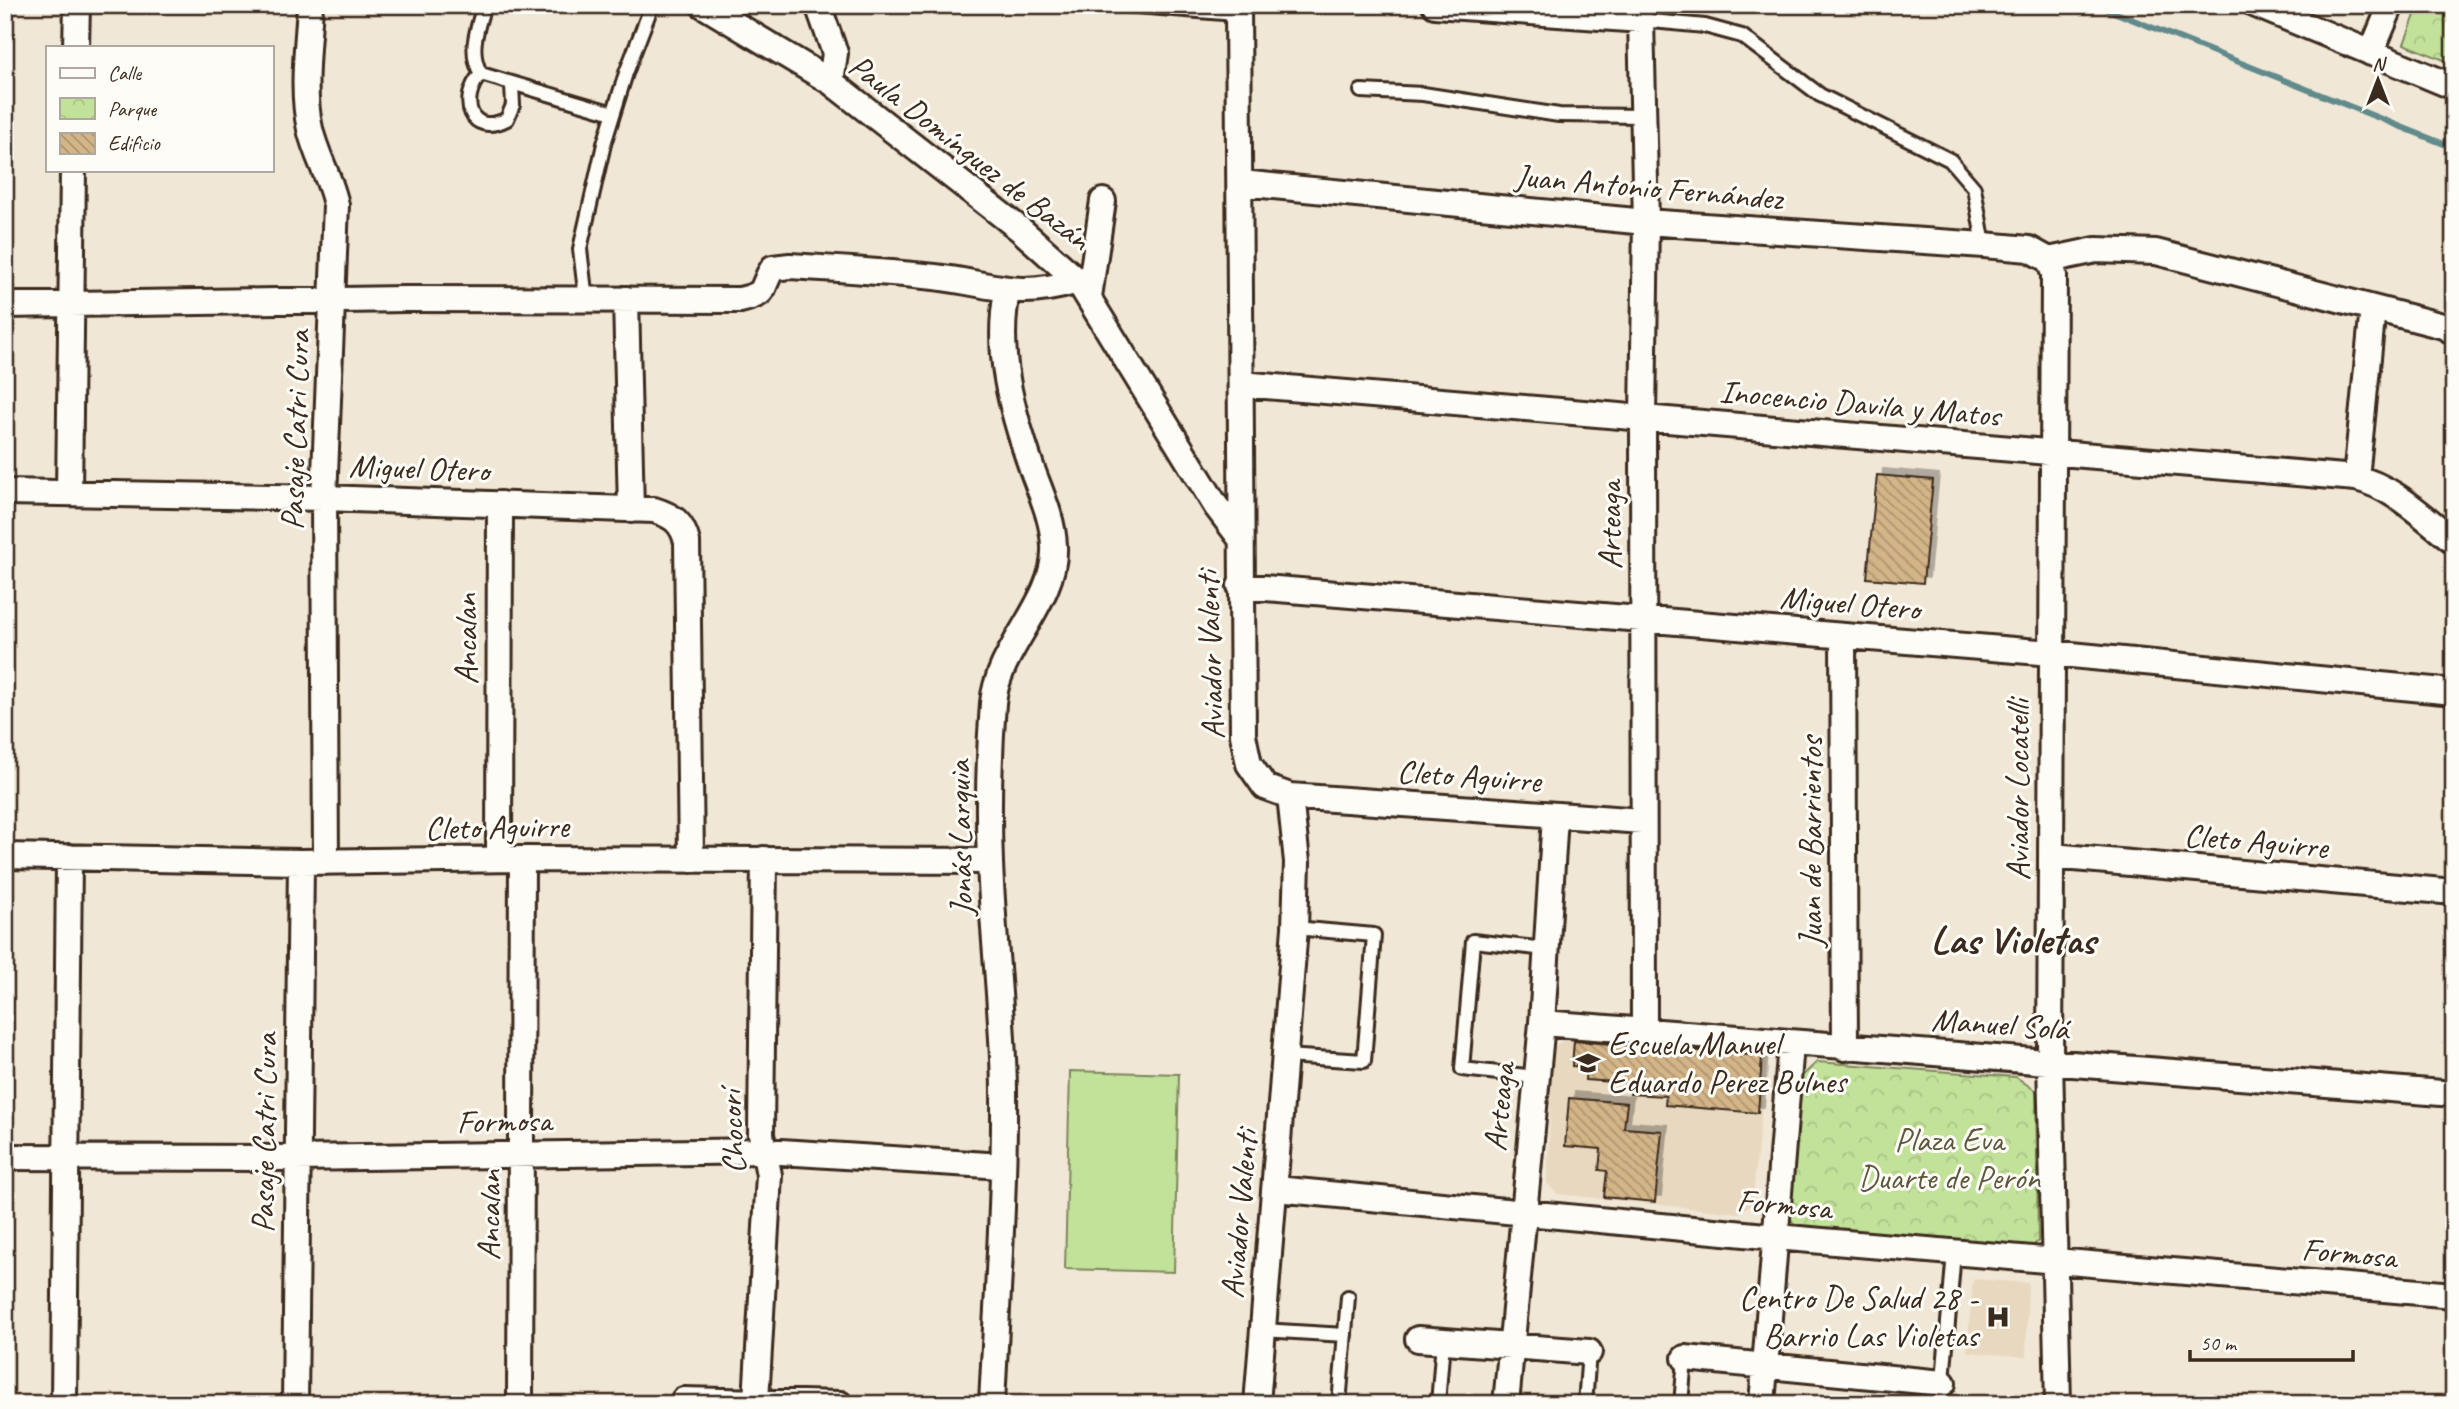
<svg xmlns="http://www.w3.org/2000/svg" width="2459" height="1409" font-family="Caveat,sans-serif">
<defs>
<pattern id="park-crowns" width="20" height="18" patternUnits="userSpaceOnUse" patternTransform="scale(1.75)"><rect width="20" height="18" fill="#c2e29a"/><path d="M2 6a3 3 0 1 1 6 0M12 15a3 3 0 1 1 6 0" fill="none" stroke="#a8c284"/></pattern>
<pattern id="building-back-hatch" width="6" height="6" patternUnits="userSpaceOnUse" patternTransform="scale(1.75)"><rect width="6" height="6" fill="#d4b588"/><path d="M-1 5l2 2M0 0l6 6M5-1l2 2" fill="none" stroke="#ad936f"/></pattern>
<filter id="shadow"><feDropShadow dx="6" dy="-6" stdDeviation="0" flood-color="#0004"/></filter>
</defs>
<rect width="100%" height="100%" fill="#f1e7d6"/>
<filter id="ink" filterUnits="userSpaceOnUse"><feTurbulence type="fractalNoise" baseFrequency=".0143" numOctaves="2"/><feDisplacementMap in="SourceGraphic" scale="14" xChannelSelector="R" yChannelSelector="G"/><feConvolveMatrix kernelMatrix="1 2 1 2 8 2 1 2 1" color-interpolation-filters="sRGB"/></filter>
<g filter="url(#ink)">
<path fill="#e8d8bf" d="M 1571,1035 L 1765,1052 L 1767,1058 L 1752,1204 L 1739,1213 L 1557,1194 L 1547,1183 L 1553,1047 Z
M 1973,1279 L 2028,1283 L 2026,1357 L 1967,1352 Z"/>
<path fill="#c2e29a" stroke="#7e865c" stroke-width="2" d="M 1070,1071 L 1179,1074 L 1174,1272 L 1065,1269 Z"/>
<path fill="url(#park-crowns)" stroke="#7e865c" stroke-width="2" d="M 2419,5 L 2454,5 L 2454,64 L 2404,44 Z
M 1817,1062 L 2016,1077 L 2036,1091 L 2038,1241 L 2024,1254 L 1799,1231 L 1788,1215 L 1800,1078 Z"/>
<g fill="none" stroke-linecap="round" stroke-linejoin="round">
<path stroke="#618a8b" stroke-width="6" d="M 2096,5 L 2454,148"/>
</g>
<path fill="url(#building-back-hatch)" stroke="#3b2a1e" stroke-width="2" filter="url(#shadow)" d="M 1877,475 L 1933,480 L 1923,583 L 1867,578 Z
M 1574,1041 L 1762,1056 L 1758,1113 L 1665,1105 L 1666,1096 L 1630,1094 L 1631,1083 L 1585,1080 L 1586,1067 L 1572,1066 Z
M 1569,1098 L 1627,1103 L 1624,1128 L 1662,1131 L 1655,1202 L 1604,1197 L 1607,1171 L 1599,1170 L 1601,1149 L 1565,1146 Z"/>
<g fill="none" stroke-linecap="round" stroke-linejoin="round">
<g stroke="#3b2a1e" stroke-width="18">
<path id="lane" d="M 484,5 C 477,29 468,52 481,74 L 613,113
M 1124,5 L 1236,14
M 1641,20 L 1705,26 L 1742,36 L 1820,95 L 1950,160 L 1974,188 L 1984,245
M 481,74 C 458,99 470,138 507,119 L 513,105 L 512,85
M 1361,91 L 1423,94 L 1559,115 L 1644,116
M 586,300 L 580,249 L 604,144 L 626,73 L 652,5
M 1285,1056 L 1364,1061 L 1374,935 L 1295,928
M 1535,1077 L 1462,1069 L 1473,941 L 1546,949
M 1262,1330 L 1345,1335
M 1339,1404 L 1348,1297
M 1438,1404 L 1443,1341
M 1585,1404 L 1589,1352
M 1681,1404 L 1685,1358
M 1941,1404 L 1954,1252"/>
</g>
<g stroke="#3b2a1e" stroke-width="30">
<path id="street" d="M 310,5 C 308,46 301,89 310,129 C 316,156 331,179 336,205 L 324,498 L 326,862
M 703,5 L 831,82 L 1021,230 L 1078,281 L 1216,506 L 1241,539
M 818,5 L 835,53 L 831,82
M 1238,5 L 1243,735 L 1249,764 L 1265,787 L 1290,796 L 1642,821
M 1435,5 L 1641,20 L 1646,222 L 1643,416 L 1644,1031
M 2256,5 L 2454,87
M 76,47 L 77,5
M 2371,53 L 2391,5
M 1241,183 L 1646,222 L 1984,245 L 2029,249 L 2049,260
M 2049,260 L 2054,274 L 2050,1060 L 2058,1404
M 2049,260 L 2096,250 L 2156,252 L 2447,327 L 2454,333
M 1089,297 L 1103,201
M 626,299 L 631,510
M 5,305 L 405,299 L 740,300 C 771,293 759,288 773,268 L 790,266 C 839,269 887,272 935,277 C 996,284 1014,300 1078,281
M 1241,384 L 2356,478 C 2394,487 2424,518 2454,541
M 2356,478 L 2373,308
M 5,492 L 324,498 L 654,510 C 673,516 682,522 687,542 L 691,860
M 69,493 L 73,170
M 1240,586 L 2051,653 L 2454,692
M 1843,636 L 1845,1048
M 5,856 L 301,862 L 522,859 L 989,861
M 2052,856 L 2454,892
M 499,859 L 500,504
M 1542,1023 C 1846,1047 2150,1068 2454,1094
M 5,1157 L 296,1158 L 765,1151 L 1003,1166
M 1276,1189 L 1776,1237 L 2454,1295
M 1418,1339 L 1589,1352
M 1685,1358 L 1943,1383
M 684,1400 L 840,1404
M 756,1401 L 769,1175 L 761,1134 L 764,859
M 64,1404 L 69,857
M 295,1404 L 301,862
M 520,1404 L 522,859
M 992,1404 C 997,1299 1005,1195 1004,1090 C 1003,1014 993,939 990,863 C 988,811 989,755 993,703 C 998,647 1057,601 1054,546 C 1053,519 1041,494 1032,469 C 1012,411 995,354 1007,292
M 1257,1404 L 1295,928 L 1297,862 L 1290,796
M 1506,1404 L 1542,1023 L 1555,816
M 1762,1404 L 1791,1044"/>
</g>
<use href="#lane" stroke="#fdfcf7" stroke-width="12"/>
<use href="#street" stroke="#fdfcf7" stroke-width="24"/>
</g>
</g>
<defs>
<g id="school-bare" transform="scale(1.89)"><path d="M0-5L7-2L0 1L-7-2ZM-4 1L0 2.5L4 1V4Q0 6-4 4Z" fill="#3b2a1e" stroke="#fdfcf7" stroke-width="2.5" paint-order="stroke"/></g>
<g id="hospital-bare" transform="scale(1.89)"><path d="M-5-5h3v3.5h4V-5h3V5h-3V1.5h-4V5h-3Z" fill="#3b2a1e" stroke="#fdfcf7" stroke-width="2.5" paint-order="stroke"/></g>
</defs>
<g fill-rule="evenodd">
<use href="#school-bare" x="1588" y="1063"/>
<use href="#hospital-bare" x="1998" y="1317"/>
</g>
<g text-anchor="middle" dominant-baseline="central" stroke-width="6" stroke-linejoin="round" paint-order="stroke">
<g font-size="33" fill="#3b2a1e" stroke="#fdfcf7">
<text transform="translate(970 152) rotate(38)">Paula Domínguez de Bazán</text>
<text transform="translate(1649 187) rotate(5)">Juan Antonio Fernández</text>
<text transform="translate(1860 403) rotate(5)">Inocencio Davila y Matos</text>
<text transform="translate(295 430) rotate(-88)">Pasaje Catri Cura</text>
<text transform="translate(419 468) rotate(2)">Miguel Otero</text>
<text transform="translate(1610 525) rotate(-90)">Arteaga</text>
<text transform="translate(1850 603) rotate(5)">Miguel Otero</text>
<text transform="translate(466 639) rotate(-90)">Ancalan</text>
<text transform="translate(1210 655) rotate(-92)">Aviador Valenti</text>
<text transform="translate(1469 776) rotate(4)">Cleto Aguirre</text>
<text transform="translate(2018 790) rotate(-90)">Aviador Locatelli</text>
<text transform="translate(497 827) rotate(-1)">Cleto Aguirre</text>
<text transform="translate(960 838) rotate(-91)">Jonás Larquia</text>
<text transform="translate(2256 841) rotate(5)">Cleto Aguirre</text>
<text transform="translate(1811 842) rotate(-90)">Juan de Barrientos</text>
<text transform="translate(2000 1024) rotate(4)">Manuel Solá</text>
<text transform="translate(1499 1107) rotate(-84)">Arteaga</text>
<text transform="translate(504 1121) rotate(-1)">Formosa</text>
<text transform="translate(732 1132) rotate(-93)">Chocorí</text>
<text transform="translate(264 1133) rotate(-89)">Pasaje Catri Cura</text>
<text transform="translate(1784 1204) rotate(5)">Formosa</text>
<text transform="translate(1239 1214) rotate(-85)">Aviador Valenti</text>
<text transform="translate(489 1215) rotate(-89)">Ancalan</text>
<text transform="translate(2349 1253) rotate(5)">Formosa</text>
</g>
<g font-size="33" fill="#3b2a1e" stroke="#fdfcf7" text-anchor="start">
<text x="1608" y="1044">Escuela Manuel<tspan x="1608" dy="38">Eduardo Perez Bulnes</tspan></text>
<text x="1978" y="1298" text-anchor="end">Centro De Salud 28 -<tspan x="1978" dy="38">Barrio Las Violetas</tspan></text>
</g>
<g font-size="33" fill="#5d583d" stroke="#fdfcf7">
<text x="1949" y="1140">Plaza Eva<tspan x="1949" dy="38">Duarte de Perón</tspan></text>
</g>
<g font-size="40" font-weight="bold" fill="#3b2a1e" stroke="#fdfcf7">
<text x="2013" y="940">Las Violetas</text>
</g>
</g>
<rect width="2459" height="1409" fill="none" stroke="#fdfcf7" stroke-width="28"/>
<rect x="14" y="14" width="2431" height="1381" fill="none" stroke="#3b2a1e" stroke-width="2.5" filter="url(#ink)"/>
<rect x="46" y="46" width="228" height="126" fill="#fdfcf7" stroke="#afa8a0" stroke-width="2"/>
<rect x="60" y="68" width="35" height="10" fill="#fdfcf7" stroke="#afa8a0" stroke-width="2"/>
<text x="108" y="80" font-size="21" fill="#3b2a1e">Calle</text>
<rect x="60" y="98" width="35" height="21" fill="url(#park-crowns)" stroke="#afa8a0" stroke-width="2"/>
<text x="108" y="116" font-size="21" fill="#3b2a1e">Parque</text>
<rect x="60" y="133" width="35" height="21" fill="url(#building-back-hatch)" stroke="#afa8a0" stroke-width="2"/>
<text x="108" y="150" font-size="21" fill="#3b2a1e">Edificio</text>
<g transform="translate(2378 80)" stroke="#fdfcf7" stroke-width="5" paint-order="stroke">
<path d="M0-5L12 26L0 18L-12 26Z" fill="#3b2a1e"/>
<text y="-10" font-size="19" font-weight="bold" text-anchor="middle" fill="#3b2a1e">N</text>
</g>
<path d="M2190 1350v10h163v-10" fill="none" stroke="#3b2a1e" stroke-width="3.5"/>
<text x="2200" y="1350" font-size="21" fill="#3b2a1e" stroke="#fdfcf7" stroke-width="5" paint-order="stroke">50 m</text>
</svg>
